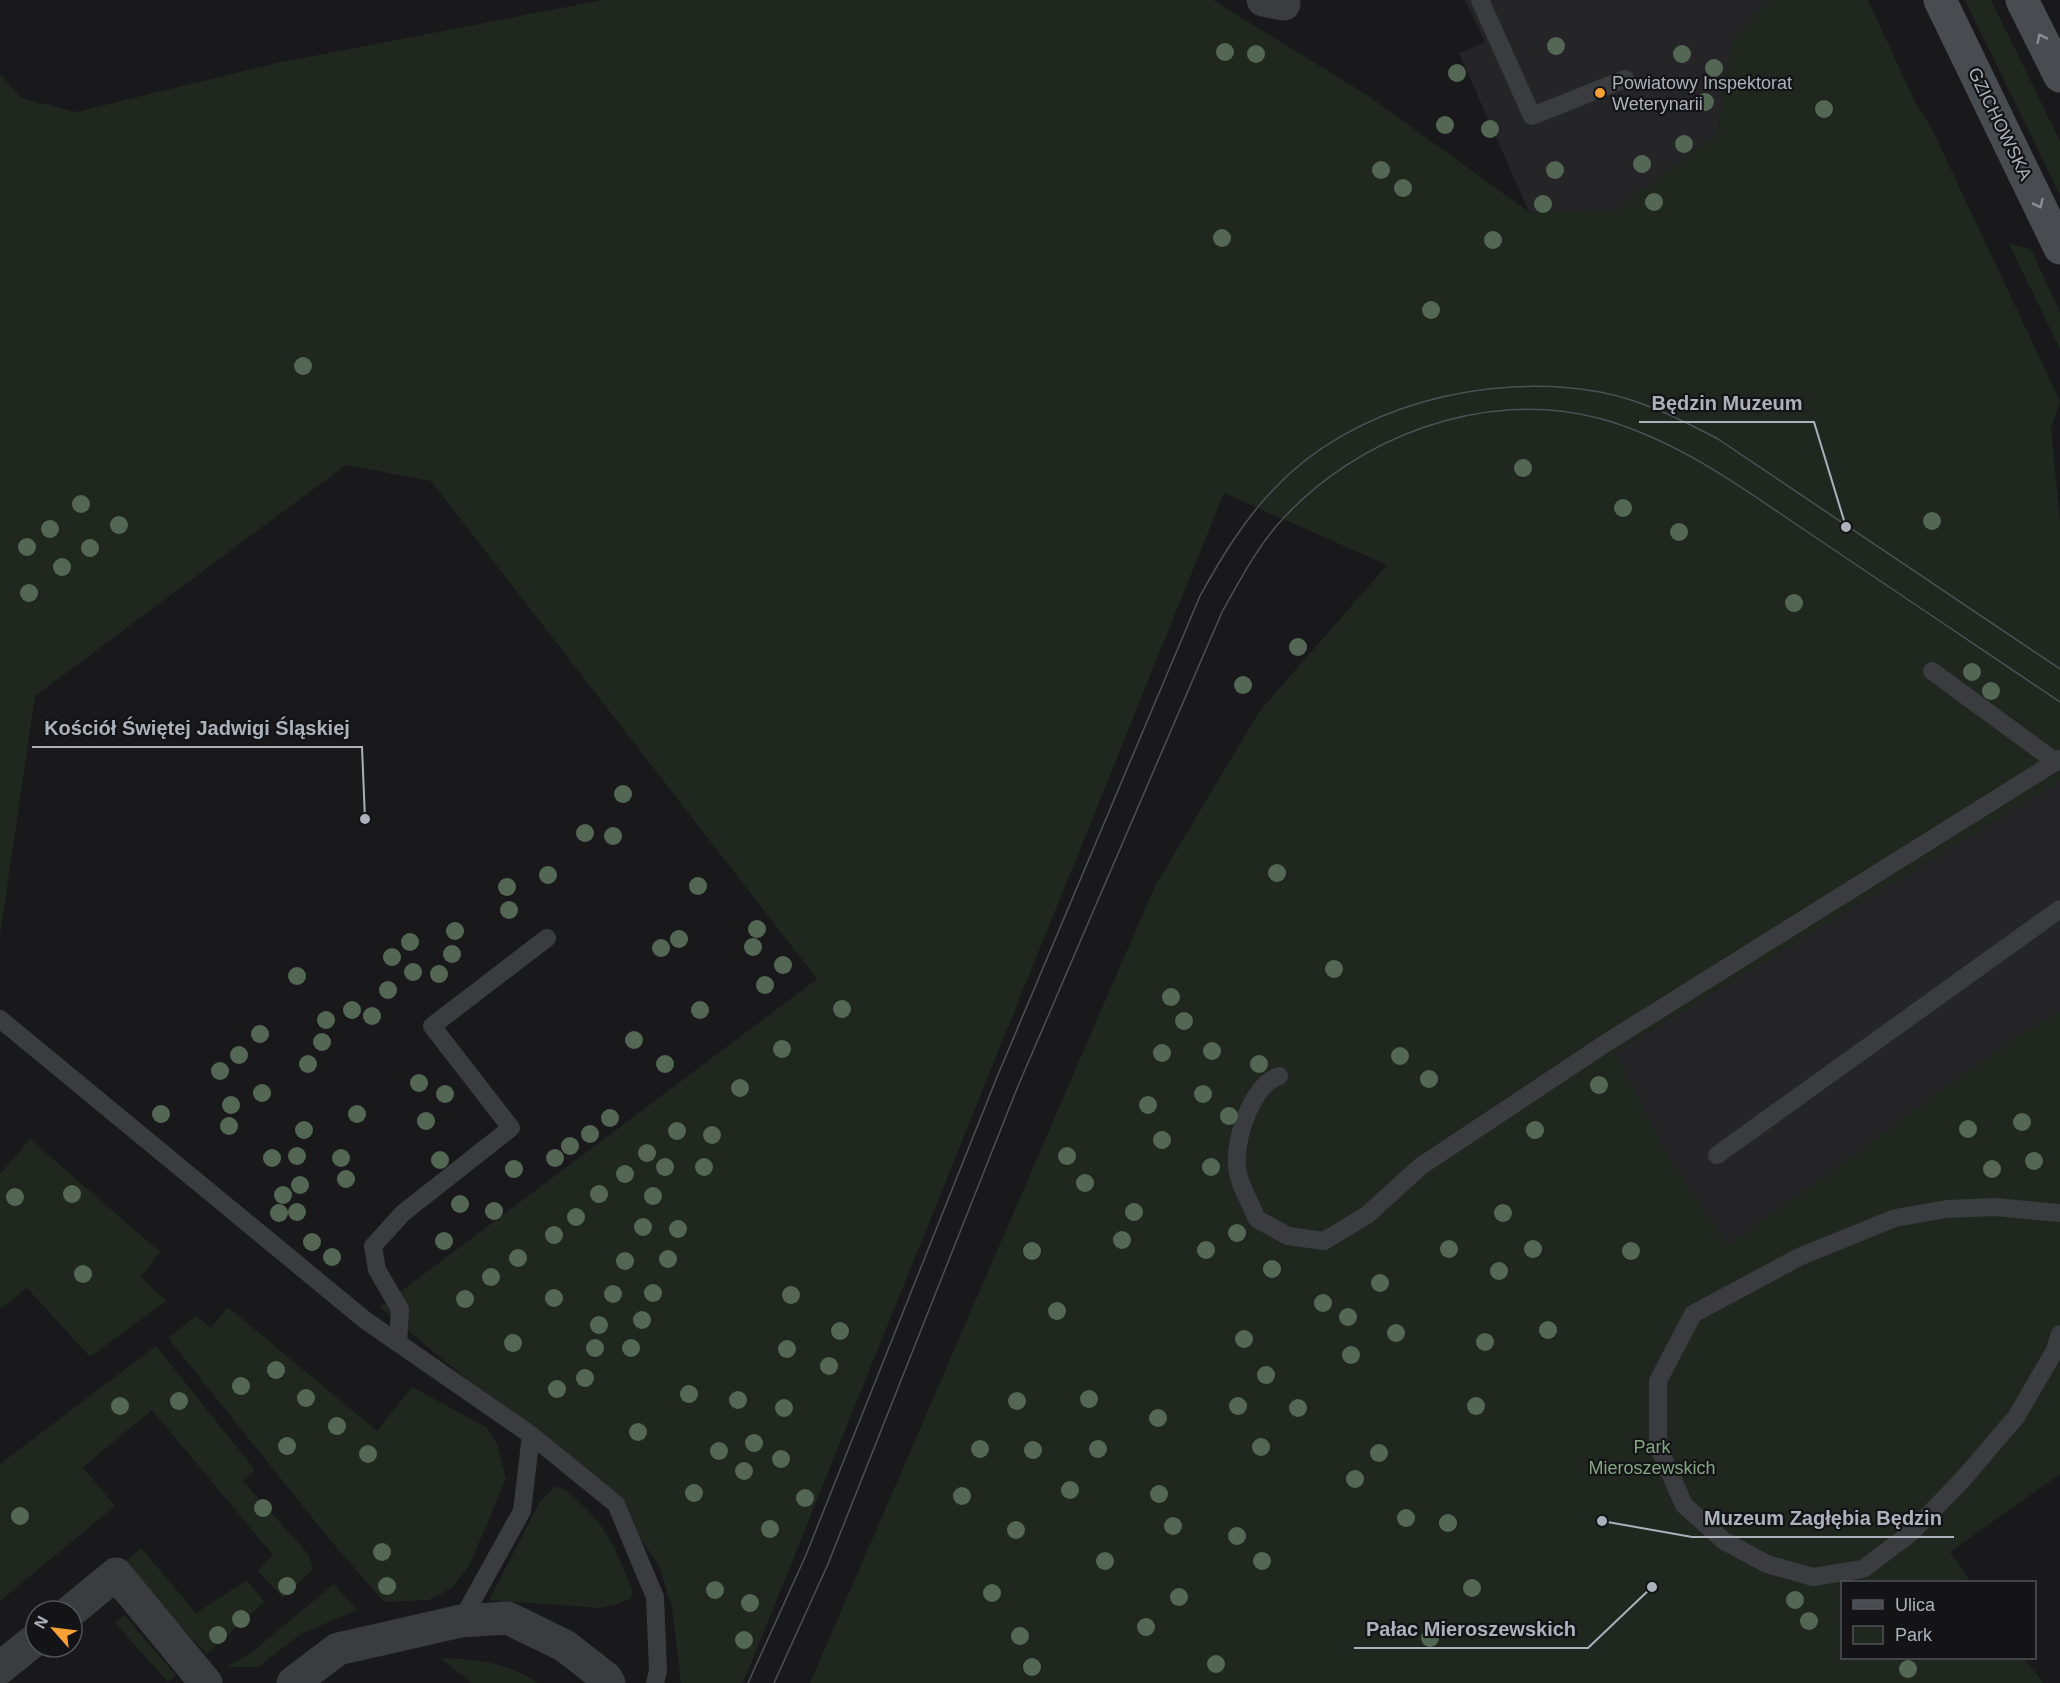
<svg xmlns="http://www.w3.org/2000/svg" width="2060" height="1683" font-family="Arial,sans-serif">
<rect width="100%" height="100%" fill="#19191b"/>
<path fill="#252528" d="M 1465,0 L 1770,0 L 1732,40 L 1717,133 L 1615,210 L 1529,212 L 1459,53 L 1485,42 Z
M 2060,781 L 2060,1011 L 2008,1042 L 1729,1245 L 1672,1164 L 1614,1053 Z"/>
<path fill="#1f271f" d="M 603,0 L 1213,0 L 1367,95 L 1529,212 L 1615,210 L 1717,133 L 1732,39 L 1769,0 L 1868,0 L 1917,106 L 1931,127 L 2060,401 L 2051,428 L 2060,522 L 2060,781 L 1614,1053 L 1672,1164 L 1729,1245 L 2008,1042 L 2060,1011 L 2060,1474 L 1950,1552 L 1971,1582 L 1842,1582 L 1842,1658 L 2024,1658 L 2043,1683 L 810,1683 L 1154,888 L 1259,712 L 1387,565 L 1224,493 L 743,1683 L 681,1683 L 672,1608 L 659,1566 L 621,1508 L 380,1307 L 817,979 L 431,481 L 346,465 L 35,696 L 0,936 L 0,74 L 21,98 L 76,112 L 277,63 Z
M 1965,0 L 1991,0 L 2060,141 L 2060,195 Z
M 2009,244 L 2031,249 L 2060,312 L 2060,349 Z
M 30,1139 L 160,1252 L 141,1277 L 166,1301 L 90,1357 L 27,1288 L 0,1309 L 0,1174 Z
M 228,1307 L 377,1431 L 412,1387 L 486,1427 L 497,1444 L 506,1479 L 469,1566 L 452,1588 L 429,1600 L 384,1602 L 330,1540 L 168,1338 L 196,1316 L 211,1328 Z
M 156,1346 L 255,1470 L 243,1481 L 309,1555 L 313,1569 L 283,1598 L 258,1571 L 273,1555 L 152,1410 L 83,1467 L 115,1506 L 0,1601 L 0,1464 Z
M 554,1487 C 565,1487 569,1492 577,1500 C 608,1527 617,1552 632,1590 L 631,1598 L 618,1604 L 600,1608 L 489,1600 L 539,1503 Z
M 141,1548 L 196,1613 L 247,1580 L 264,1602 L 207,1654 L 121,1566 Z
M 334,1584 L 357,1610 L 301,1634 L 258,1667 L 227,1667 L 252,1652 Z
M 124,1615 L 176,1675 L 168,1682 L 115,1623 Z
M 440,1658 C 475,1659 508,1662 538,1683 L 472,1683 Z"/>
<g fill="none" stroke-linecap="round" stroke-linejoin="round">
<path stroke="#3a3c40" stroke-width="18" d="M 1480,0 L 1532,116 L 1625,79
M 1932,671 L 2056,762
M 0,1019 L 365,1320 L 531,1435 L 616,1504 L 655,1597 L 658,1671 L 655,1683
M 1279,1076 C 1251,1086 1235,1138 1237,1167 C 1238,1183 1251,1204 1257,1219 L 1288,1236 L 1324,1241 L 1367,1215 L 1421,1166 L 1606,1043 L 2060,759
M 1717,1155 L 2060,909
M 2060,1213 L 1995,1207 L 1947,1209 L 1895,1218 L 1799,1257 L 1693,1314 L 1658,1381 L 1658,1446 L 1684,1505 L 1724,1541 L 1767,1564 L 1813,1577 L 1863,1569 L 1912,1532 L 1964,1478 L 2016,1417 L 2054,1352 L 2060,1334
M 398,1343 L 400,1309 L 377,1270 L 373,1246 L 403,1213 L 511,1128 L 432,1026 L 547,938
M 461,1621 L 522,1511 L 531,1435"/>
<path stroke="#3a3c40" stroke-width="33" d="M 1263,0 L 1284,4
M 71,1611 L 116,1574 L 206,1683
M 0,1668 L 36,1639
M 293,1683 L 338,1649 L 461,1621 L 508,1618 L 565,1646 L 606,1678 L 609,1683"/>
<path stroke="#484b50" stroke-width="33" d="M 1940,0 L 2060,248
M 2022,0 L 2060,76"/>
<path stroke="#4d5055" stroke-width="1.5" d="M 748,1683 L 806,1555 L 997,1077 L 1200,596 C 1221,558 1242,523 1272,491 C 1351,405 1488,372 1600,392 C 1642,400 1680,419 1718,439 L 2060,669
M 774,1683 L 828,1564 L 1018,1086 L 1222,612 C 1239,582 1256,549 1279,523 C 1355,437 1485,388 1598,418 C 1677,439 1742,488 1809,533 C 1893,589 1976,646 2060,702"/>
</g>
<g fill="#546754">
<circle cx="1556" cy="46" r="9"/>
<circle cx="1225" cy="52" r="9"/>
<circle cx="1256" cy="54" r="9"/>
<circle cx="1682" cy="54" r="9"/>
<circle cx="1714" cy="68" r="9"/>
<circle cx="1457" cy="73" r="9"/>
<circle cx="1705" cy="102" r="9"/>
<circle cx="1824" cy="109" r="9"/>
<circle cx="1445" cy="125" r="9"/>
<circle cx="1490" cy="129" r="9"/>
<circle cx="1684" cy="144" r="9"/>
<circle cx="1642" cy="164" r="9"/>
<circle cx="1381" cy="170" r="9"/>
<circle cx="1555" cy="170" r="9"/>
<circle cx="1403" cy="188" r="9"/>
<circle cx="1654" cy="202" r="9"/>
<circle cx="1543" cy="204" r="9"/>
<circle cx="1222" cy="238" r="9"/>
<circle cx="1493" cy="240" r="9"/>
<circle cx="1431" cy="310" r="9"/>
<circle cx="303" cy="366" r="9"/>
<circle cx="1523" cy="468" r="9"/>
<circle cx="81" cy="504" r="9"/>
<circle cx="1623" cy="508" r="9"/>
<circle cx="1932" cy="521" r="9"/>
<circle cx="119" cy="525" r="9"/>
<circle cx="50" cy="529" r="9"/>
<circle cx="1679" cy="532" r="9"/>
<circle cx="27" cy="547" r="9"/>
<circle cx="90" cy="548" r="9"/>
<circle cx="62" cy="567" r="9"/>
<circle cx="29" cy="593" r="9"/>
<circle cx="1794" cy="603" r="9"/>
<circle cx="1298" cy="647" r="9"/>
<circle cx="1972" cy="672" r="9"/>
<circle cx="1243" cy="685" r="9"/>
<circle cx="1991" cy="691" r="9"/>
<circle cx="623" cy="794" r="9"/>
<circle cx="585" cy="833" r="9"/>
<circle cx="613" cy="836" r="9"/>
<circle cx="1277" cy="873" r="9"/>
<circle cx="548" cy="875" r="9"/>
<circle cx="698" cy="886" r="9"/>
<circle cx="507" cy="887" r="9"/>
<circle cx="509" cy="910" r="9"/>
<circle cx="757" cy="929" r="9"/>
<circle cx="455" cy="931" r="9"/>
<circle cx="679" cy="939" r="9"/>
<circle cx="410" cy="942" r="9"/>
<circle cx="753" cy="947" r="9"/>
<circle cx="661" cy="948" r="9"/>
<circle cx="452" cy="954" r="9"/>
<circle cx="392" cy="957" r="9"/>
<circle cx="783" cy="965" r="9"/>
<circle cx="1334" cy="969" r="9"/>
<circle cx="413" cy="972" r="9"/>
<circle cx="439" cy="974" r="9"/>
<circle cx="297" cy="976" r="9"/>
<circle cx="765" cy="985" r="9"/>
<circle cx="388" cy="990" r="9"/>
<circle cx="1171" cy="997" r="9"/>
<circle cx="842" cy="1009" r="9"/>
<circle cx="352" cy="1010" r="9"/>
<circle cx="700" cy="1010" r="9"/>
<circle cx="372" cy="1016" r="9"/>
<circle cx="326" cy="1020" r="9"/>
<circle cx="1184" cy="1021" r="9"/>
<circle cx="260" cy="1034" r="9"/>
<circle cx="634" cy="1040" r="9"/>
<circle cx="322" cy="1042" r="9"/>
<circle cx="782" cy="1049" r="9"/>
<circle cx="1212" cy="1051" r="9"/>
<circle cx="1162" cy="1053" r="9"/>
<circle cx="239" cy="1055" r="9"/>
<circle cx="1400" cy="1056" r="9"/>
<circle cx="308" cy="1064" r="9"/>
<circle cx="665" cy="1064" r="9"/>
<circle cx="1259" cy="1064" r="9"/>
<circle cx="220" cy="1071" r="9"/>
<circle cx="1429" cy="1079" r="9"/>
<circle cx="419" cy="1083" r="9"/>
<circle cx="1599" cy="1085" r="9"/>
<circle cx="740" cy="1088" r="9"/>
<circle cx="262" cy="1093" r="9"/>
<circle cx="445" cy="1094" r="9"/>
<circle cx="1203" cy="1094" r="9"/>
<circle cx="231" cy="1105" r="9"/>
<circle cx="1148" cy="1105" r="9"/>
<circle cx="161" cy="1114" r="9"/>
<circle cx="357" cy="1114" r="9"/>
<circle cx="1229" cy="1116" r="9"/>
<circle cx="610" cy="1118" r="9"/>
<circle cx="426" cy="1121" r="9"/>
<circle cx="2022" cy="1122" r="9"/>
<circle cx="229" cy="1126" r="9"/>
<circle cx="1968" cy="1129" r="9"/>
<circle cx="304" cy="1130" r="9"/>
<circle cx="1535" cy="1130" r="9"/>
<circle cx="677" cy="1131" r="9"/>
<circle cx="590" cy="1134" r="9"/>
<circle cx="712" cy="1135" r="9"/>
<circle cx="1162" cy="1140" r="9"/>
<circle cx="570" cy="1146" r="9"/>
<circle cx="647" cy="1153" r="9"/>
<circle cx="297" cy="1156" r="9"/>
<circle cx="1067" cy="1156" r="9"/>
<circle cx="272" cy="1158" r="9"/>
<circle cx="341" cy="1158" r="9"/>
<circle cx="555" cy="1158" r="9"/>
<circle cx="440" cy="1160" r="9"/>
<circle cx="2034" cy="1161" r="9"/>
<circle cx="665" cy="1167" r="9"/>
<circle cx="704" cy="1167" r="9"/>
<circle cx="1211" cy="1167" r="9"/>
<circle cx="514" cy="1169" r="9"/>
<circle cx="1992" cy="1169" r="9"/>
<circle cx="625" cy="1174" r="9"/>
<circle cx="346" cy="1179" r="9"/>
<circle cx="1085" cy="1183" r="9"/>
<circle cx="300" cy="1185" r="9"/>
<circle cx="72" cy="1194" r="9"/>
<circle cx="599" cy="1194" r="9"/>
<circle cx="283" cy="1195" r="9"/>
<circle cx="653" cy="1196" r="9"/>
<circle cx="15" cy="1197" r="9"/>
<circle cx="460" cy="1204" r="9"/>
<circle cx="494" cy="1211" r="9"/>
<circle cx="297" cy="1212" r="9"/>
<circle cx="1134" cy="1212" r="9"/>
<circle cx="279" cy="1213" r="9"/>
<circle cx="1503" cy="1213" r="9"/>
<circle cx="576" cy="1217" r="9"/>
<circle cx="643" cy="1227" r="9"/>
<circle cx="678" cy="1229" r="9"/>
<circle cx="1237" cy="1233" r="9"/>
<circle cx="554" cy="1235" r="9"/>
<circle cx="1122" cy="1240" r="9"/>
<circle cx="444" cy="1241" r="9"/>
<circle cx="312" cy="1242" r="9"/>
<circle cx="1449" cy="1249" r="9"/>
<circle cx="1533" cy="1249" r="9"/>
<circle cx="1206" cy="1250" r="9"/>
<circle cx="1032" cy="1251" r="9"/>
<circle cx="1631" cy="1251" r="9"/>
<circle cx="332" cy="1257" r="9"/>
<circle cx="518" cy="1258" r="9"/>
<circle cx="668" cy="1259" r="9"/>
<circle cx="625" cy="1261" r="9"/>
<circle cx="1272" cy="1269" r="9"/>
<circle cx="1499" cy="1271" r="9"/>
<circle cx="83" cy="1274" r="9"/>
<circle cx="491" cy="1277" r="9"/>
<circle cx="1380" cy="1283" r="9"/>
<circle cx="653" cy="1293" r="9"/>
<circle cx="613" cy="1294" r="9"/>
<circle cx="791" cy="1295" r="9"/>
<circle cx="554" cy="1298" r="9"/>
<circle cx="465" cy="1299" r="9"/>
<circle cx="1323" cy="1303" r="9"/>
<circle cx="1057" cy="1311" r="9"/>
<circle cx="1348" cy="1317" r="9"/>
<circle cx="642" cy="1320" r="9"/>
<circle cx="599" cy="1325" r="9"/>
<circle cx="1548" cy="1330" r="9"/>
<circle cx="840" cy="1331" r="9"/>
<circle cx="1396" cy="1333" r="9"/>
<circle cx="1244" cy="1339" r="9"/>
<circle cx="1485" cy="1342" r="9"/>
<circle cx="513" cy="1343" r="9"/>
<circle cx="595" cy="1348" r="9"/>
<circle cx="631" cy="1348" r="9"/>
<circle cx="787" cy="1349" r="9"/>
<circle cx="1351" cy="1355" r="9"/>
<circle cx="829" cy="1366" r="9"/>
<circle cx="276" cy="1370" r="9"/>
<circle cx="1266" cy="1375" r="9"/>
<circle cx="585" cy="1378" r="9"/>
<circle cx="241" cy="1386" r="9"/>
<circle cx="557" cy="1389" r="9"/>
<circle cx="689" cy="1394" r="9"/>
<circle cx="306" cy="1398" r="9"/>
<circle cx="1089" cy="1399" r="9"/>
<circle cx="738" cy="1400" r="9"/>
<circle cx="179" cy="1401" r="9"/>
<circle cx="1017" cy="1401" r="9"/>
<circle cx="120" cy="1406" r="9"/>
<circle cx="1238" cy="1406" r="9"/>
<circle cx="1476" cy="1406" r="9"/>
<circle cx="784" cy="1408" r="9"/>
<circle cx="1298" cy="1408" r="9"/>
<circle cx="1158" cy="1418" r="9"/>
<circle cx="337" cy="1426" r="9"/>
<circle cx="638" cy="1432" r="9"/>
<circle cx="754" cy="1443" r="9"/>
<circle cx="287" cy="1446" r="9"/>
<circle cx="1261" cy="1447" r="9"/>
<circle cx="980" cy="1449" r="9"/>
<circle cx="1098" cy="1449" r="9"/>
<circle cx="1033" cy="1450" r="9"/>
<circle cx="719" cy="1451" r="9"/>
<circle cx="1379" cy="1453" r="9"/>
<circle cx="368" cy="1454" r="9"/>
<circle cx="781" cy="1459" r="9"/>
<circle cx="744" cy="1471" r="9"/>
<circle cx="1355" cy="1479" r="9"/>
<circle cx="1070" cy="1490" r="9"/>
<circle cx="694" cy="1493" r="9"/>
<circle cx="1159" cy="1494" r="9"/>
<circle cx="962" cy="1496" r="9"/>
<circle cx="805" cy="1498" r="9"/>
<circle cx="263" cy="1508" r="9"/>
<circle cx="20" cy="1516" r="9"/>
<circle cx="1406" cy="1518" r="9"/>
<circle cx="1448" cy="1523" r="9"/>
<circle cx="1173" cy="1526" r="9"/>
<circle cx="770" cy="1529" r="9"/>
<circle cx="1016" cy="1530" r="9"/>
<circle cx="1237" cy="1536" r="9"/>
<circle cx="382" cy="1552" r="9"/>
<circle cx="1105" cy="1561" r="9"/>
<circle cx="1262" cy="1561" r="9"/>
<circle cx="287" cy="1586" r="9"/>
<circle cx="387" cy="1586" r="9"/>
<circle cx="1472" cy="1588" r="9"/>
<circle cx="715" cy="1590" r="9"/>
<circle cx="992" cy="1593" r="9"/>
<circle cx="1179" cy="1597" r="9"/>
<circle cx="1795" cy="1600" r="9"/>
<circle cx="750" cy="1603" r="9"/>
<circle cx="241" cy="1619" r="9"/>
<circle cx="1809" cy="1621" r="9"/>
<circle cx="1146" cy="1627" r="9"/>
<circle cx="218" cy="1635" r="9"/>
<circle cx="1020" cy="1636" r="9"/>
<circle cx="1430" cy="1638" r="9"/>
<circle cx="744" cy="1640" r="9"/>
<circle cx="1216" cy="1664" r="9"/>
<circle cx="1032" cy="1667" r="9"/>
<circle cx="1908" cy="1669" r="9"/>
</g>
<defs><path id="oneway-chevron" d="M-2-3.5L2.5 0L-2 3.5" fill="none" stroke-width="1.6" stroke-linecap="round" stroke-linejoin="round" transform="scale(1.5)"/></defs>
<g stroke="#888e96">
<use href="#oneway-chevron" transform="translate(2041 38) rotate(-116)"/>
<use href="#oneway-chevron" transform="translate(2039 204) rotate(64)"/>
</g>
<circle fill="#f7a035" stroke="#141416" stroke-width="2" cx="1600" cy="93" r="6"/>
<g text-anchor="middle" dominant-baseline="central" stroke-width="4.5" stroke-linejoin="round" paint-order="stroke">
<g font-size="18" fill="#abb2bb" stroke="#141416" text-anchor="start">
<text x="1612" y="83">Powiatowy Inspektorat<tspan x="1612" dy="21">Weterynarii</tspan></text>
</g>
<g font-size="18" fill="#abb2bb" stroke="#141416">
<text transform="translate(2000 124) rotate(64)">GZICHOWSKA</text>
</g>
<g font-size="18" fill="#84a682" stroke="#141416">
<text x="1652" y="1447">Park<tspan x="1652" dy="21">Mieroszewskich</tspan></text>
</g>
</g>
<path fill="none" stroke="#abb2bb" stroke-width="2" d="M1846 527L1814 422H1639M365 819L362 747H32M1602 1521L1692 1537H1954M1652 1587L1588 1648H1354"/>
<g fill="#abb2bb" stroke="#141416" stroke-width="2">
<circle cx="1846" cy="527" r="6"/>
<circle cx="365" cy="819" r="6"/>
<circle cx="1602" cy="1521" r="6"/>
<circle cx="1652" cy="1587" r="6"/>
</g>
<g font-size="20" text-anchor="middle" font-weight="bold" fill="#abb2bb" stroke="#141416" stroke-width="4.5" stroke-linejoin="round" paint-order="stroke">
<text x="1727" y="410">Będzin Muzeum</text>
<text x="197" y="735">Kościół Świętej Jadwigi Śląskiej</text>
<text x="1823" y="1525">Muzeum Zagłębia Będzin</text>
<text x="1471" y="1636">Pałac Mieroszewskich</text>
</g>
<rect x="1841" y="1581" width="195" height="78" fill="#141416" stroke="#505358" stroke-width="1.5"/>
<rect x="1853" y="1600" width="30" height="9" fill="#484b50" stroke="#505358" stroke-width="1.5"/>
<text x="1895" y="1611" font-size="18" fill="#abb2bb">Ulica</text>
<rect x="1853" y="1626" width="30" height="18" fill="#1f271f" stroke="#505358" stroke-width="1.5"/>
<text x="1895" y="1641" font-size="18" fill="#abb2bb">Park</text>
<g transform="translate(54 1629) rotate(298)"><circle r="28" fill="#141416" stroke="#505358" stroke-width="1.5"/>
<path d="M0-4.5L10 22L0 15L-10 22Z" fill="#f7a035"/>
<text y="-9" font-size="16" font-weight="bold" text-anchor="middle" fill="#abb2bb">N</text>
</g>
</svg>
